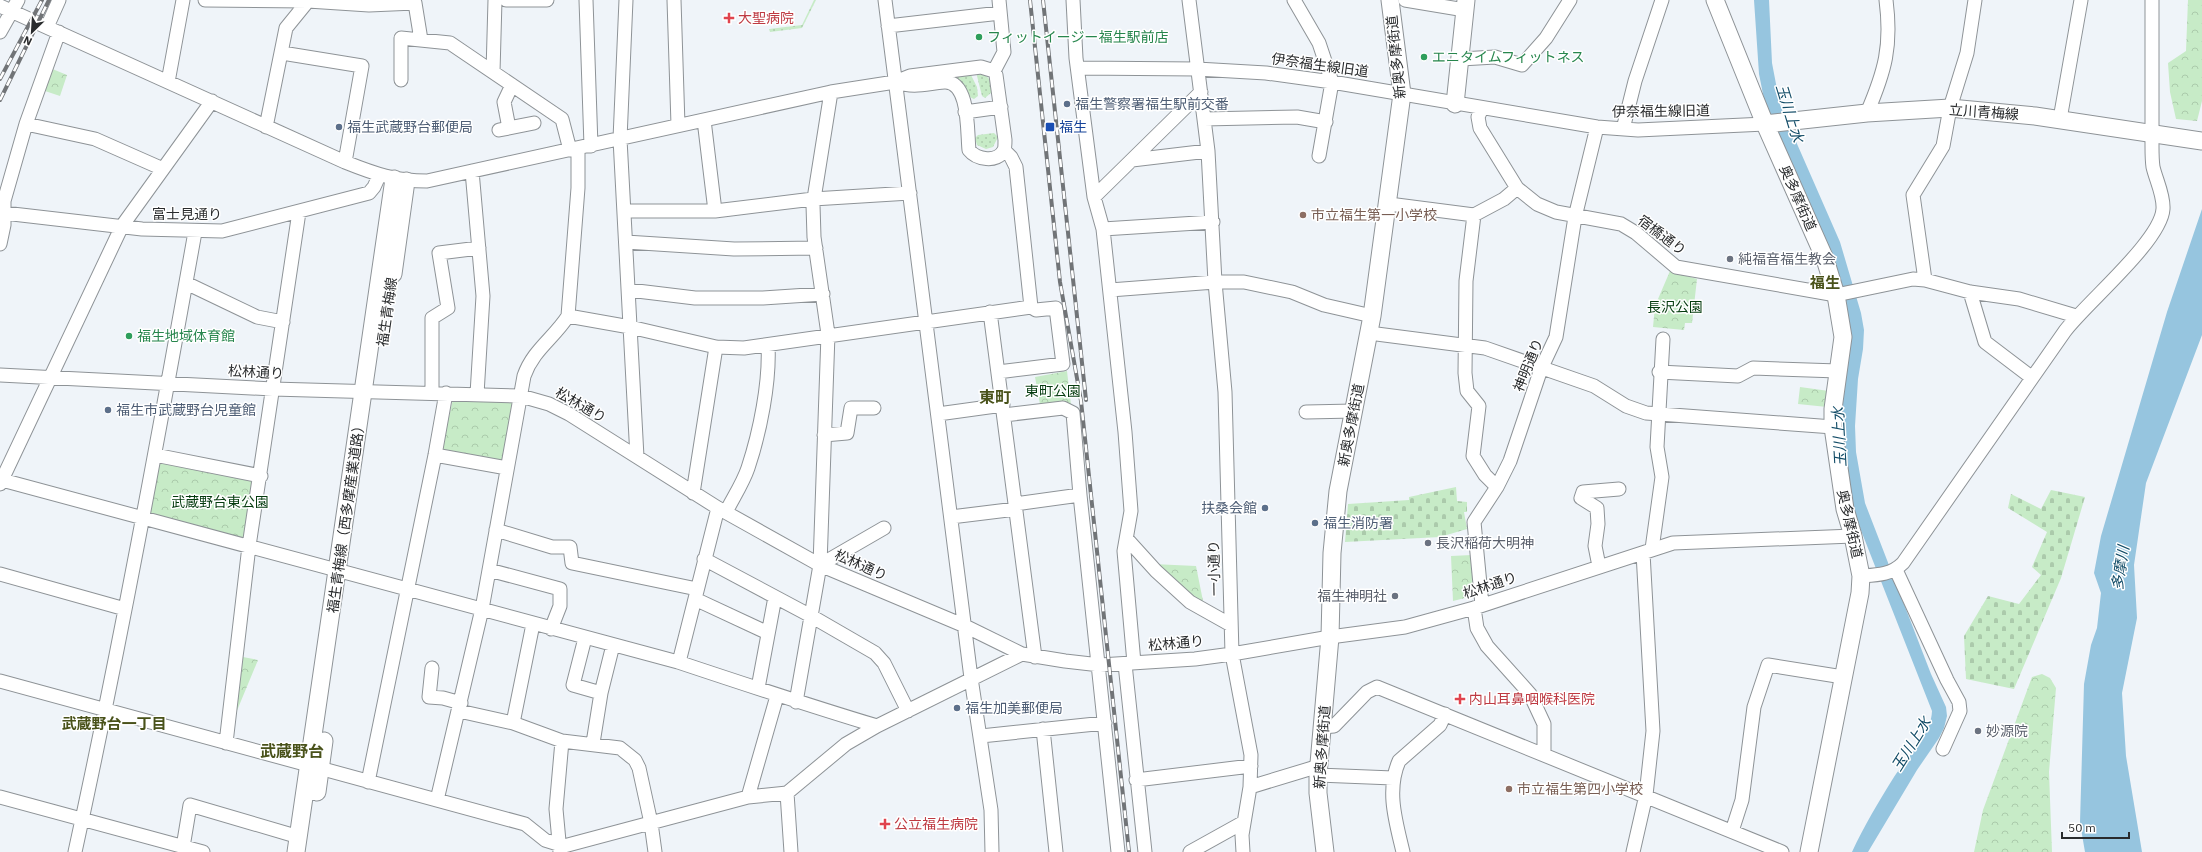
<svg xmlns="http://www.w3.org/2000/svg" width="2202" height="852" font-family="'IBM Plex Sans','Noto Sans JP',sans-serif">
<defs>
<pattern id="grass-dots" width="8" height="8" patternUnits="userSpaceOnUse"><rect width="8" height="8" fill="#c7ebc7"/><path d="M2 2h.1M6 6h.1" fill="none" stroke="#abcaab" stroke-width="1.8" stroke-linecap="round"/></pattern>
<pattern id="cemetery-stones" width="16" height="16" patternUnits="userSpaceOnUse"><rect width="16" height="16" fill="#c7ebc7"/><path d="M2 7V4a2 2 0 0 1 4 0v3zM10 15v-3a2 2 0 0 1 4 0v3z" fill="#abcaab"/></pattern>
<pattern id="park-crowns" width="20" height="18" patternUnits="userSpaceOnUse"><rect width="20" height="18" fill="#c7ebc7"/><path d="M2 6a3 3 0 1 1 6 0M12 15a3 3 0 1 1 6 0" fill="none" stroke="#abcaab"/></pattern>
</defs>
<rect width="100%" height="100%" fill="#eff4f9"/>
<path fill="url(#grass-dots)" d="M 814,0 L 816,0 L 802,28 L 770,32 L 769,29 L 802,25 Z
M 976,72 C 989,75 991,79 992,92 L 985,98 L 982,96 Z
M 970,73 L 977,87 L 978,96 L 974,99 C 967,97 968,89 964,85 C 952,73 929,79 915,79 Z
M 994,133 L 998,137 L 993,147 L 986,149 L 977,145 L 975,138 L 978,135 Z"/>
<path fill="url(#cemetery-stones)" d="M 1456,487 L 1457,501 L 1467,502 L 1467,512 L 1464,512 L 1467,529 L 1440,537 L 1345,542 L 1348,504 L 1409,500 L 1409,497 Z
M 2051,490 L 2085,497 L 2061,578 L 2014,689 L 1966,679 L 1964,636 L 1988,596 L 2019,604 L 2041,575 L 2032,567 L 2047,532 L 2008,508 L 2011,494 L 2041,509 Z"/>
<path fill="url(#park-crowns)" d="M 2188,0 L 2202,0 L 2202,101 L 2197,121 L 2176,119 L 2170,92 L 2168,63 L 2186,51 Z
M 50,68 L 67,75 L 60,96 L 42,90 Z
M 1670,271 L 1697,279 L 1692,323 L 1685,323 L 1684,330 L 1653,327 L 1655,306 Z
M 1067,371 L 1071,405 L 1041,410 L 1035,377 Z
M 1800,387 L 1829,391 L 1827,407 L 1798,404 Z
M 453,399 L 511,401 L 515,408 L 506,464 L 441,452 Z
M 157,461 L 254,477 L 244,539 L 151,515 L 149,512 Z
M 1472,555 L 1473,596 L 1453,601 L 1451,556 Z
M 1153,564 L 1196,566 L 1204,606 Z
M 243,657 L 258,660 L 236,713 Z
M 2042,674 L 2050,678 L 2056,688 L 2049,772 L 2052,852 L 1974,852 L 1983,810 L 2032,677 Z"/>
<path fill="#96c5df" d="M 1754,0 L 1769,0 L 1772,63 L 1780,105 L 1840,242 L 1861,313 L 1864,330 L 1863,349 L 1858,379 L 1855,426 L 1856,452 L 1865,503 L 1931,674 L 1946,707 L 1947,716 L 1944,728 L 1939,738 L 1917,770 L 1868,852 L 1852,852 C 1864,826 1879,801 1894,777 C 1907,757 1931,736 1932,711 L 1851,505 L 1841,449 L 1841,403 L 1848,355 L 1783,150 L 1764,99 L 1759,74 Z
M 2202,209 L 2202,335 L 2146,483 L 2134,565 L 2137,618 L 2122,693 L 2126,756 L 2142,852 L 2085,852 L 2080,823 L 2084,684 L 2091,645 L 2097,628 L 2101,593 L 2094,573 L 2101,536 L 2167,312 Z"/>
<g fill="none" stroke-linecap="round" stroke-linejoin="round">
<g stroke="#8e9397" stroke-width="15">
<path id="minor" d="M 205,0 L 308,1 L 286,28 L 266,127
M 506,0 L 547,0
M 586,0 L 591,146
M 626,0 L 620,139 L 637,457
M 674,0 L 678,125
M 885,0 L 971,678 L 991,810 L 992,852
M 1073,0 L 1076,58 L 1094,197 L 1103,229 L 1125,432 L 1131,511 L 1124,551 L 1134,663
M 1189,0 L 1208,151 L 1215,282 L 1225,392 L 1232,654 L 1251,755 L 1250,787 L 1242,835 L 1243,852
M 1294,0 L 1319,43 L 1332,82 L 1319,156
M 1405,0 L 1465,10
M 308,1 L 369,5 L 415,3 L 421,40
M 0,6 L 345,162 C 375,174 395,181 427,181 L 831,92 L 895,82 L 910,76 L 981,67 L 994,71 L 996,75 L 1005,140 C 1005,143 1005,148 1004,150 C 997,164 976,159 969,150 C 967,132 970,80 944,82 C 924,84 915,88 895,82
M 888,26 L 1000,13
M 47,27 L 59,0
M 0,32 L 18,0
M 282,53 L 362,66 L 345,162
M 1461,59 L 1495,57 L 1522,65 L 1546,38 L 1570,0
M 1079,68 L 1197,69 L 1266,73 L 1332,82 L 1597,127 L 1638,130 L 1765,124
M 994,71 L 1004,52 L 999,0
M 493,72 L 495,0
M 401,80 L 401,38 L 450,43 L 562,119 L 570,150
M 168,82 L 183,0
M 1482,108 L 1478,117 L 1480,128 L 1517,188 L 1537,204 L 1556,212 L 1621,224 L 1636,233 L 1676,267 L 1836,295 L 1913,279 L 1925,280 L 1970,292 L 2019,299 L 2076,316
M 965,112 L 1001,107
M 1867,113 C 1885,71 1892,46 1886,0
M 1204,119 L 1297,117 L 1326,122
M 2060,119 L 2081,0
M 704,120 L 715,211
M 26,124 L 95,139 L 163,169
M 509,128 L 504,102 L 512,85
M 1623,129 L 1635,81 L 1662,0
M 499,130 L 534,123
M 1132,160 L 1208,151
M 472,171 L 483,296 L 477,394
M 1094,197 L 1201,92
M 1389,204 L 1474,215 L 1504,199 L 1517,188
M 624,211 L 715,211 L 813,199 L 910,193
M 4,213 L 142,229 L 222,231 L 369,193 L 374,187 L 379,176
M 1474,215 L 1466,281 L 1465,373 L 1467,391 L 1479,406 L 1473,456 L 1485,475 L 1497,487
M 1103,229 L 1213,222
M 626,242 L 734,249 L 816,248
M 0,244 L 4,225 L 4,201 L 26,124 L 59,32
M 1925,280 L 1913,195 L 1943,146 L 1950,108 L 1967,53 L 1975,0
M 186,283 L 257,317 L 283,322
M 629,290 L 695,298 L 763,298 L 823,294
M 1110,290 L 1215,282 L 1244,282 L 1292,292 L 1324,305 L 1372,316
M 1970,292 L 1985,342 L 2031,377
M 990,312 L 1035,657
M 568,316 L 630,327 L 716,347 L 744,348 L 1031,307 L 1016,167 L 1011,157 L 1004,150
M 1369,333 L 1485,348 L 1594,386 L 1626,406 L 1646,413 L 1833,427
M 998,372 L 1063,364 L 1056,308 L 1036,310 L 1031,307
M 1659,372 L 1738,376 L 1753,368 L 1838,371
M 0,375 L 273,389 L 521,396 L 549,404 L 569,414 L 718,508 L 820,565 L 965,626 L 1022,654
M 432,393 L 432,318 L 448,308 L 439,253 L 479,248
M 1306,412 L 1354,411
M 938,414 L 1003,405
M 1004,415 L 1063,408 L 1073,413 L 1080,495 L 1118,852
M 824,435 L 847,433 L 851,408 L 874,408
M 155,455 L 261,476
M 435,455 L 507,468
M 2,480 L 678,662 C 744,684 810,706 877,726
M 0,484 L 122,226 L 212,101
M 693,493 L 716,347
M 1015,504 L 1080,495
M 726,512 C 733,498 743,483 748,468 C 760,432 770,382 768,345
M 951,517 L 1016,509
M 496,530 L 552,547 L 570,547 L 572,563 L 697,589
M 1127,539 L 1156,571 L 1190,602 L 1231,625
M 1652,549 L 1662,477 L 1657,447 L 1663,339
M 704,559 L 811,616 L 875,653 L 884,663 L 908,711
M 820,565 L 884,528
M 1599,566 L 1595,546 L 1598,524 L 1597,508 L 1581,498 L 1583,492 L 1619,489
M 489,570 L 560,589 L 560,606 L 551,629
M 1896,570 L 1947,680 L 1959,702 L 1960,711 L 1943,749
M 0,574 L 125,609
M 1861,576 C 1877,575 1891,575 1903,563 L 2065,331 C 2086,303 2161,241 2163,209 C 2164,195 2156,180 2153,167 C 2152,160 2152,153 2152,146 L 2152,0
M 695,599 L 768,633
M 1482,605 L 1474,522 L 1497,487 L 1510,461 L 1541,369 L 1556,337 L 1575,217 L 1597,127
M 1474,608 L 1477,628 L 1487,646 L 1530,694 L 1544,724 L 1544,754
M 585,638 L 573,685 L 601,693
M 679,662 L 718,508
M 1125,664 L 1145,852
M 432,668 L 429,697 L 443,698 L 461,703
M 0,681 L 525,824 L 545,840 L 564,846 L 748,797 L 787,793 L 846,744 L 877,726 L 1022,654 L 1065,661 L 1100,665 L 1195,659 L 1232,654 L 1330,637 L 1405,627 L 1474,608 L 1673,543 L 1853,536
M 758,688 L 775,597
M 796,702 L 820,565 L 828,334 L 814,237 L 813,205 L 831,92
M 459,711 L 513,723 L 562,741 L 620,748 L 635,760 L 639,768 L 651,823 L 655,852
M 513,723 L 533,624
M 1322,727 L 1334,726 L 1367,692 L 1377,687 L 1782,852
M 1043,729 L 1056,852
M 981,736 L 1105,723
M 226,743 L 249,546 L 299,212
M 593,743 L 601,693 L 613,645
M 1318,775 L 1393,778
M 1136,780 L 1251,766
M 368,782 L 435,455 L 446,393
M 1250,787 L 1319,766
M 787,793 L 791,852
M 0,797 L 203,852
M 748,797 L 777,696
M 437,800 L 482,609 L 524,376 C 533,350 554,338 568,316 L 578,188 L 578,149
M 1732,831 L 1742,800 L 1754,707 L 1768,665 L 1843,677
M 183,847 L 190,805 L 299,837
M 75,852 C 120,646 158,439 195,232
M 560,852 L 556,809 L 562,741
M 1190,852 L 1244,822
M 1403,852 C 1396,822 1386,791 1399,761 L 1440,725 L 1445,714
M 1633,852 L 1646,795 L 1653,731 L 1643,553"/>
</g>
<g stroke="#8e9397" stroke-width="19">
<path id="major" d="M 1715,0 L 1765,124 L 1825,259 L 1836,295 L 1843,337 L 1833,409 L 1833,427 L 1845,509 L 1853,536 L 1861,576 L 1860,593 L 1809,852
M 1455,104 L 1466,0
M 1765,124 L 1867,113 L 1950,108 L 2035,116 L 2202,141
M 393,274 L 406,181
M 317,792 L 324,741
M 296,852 L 394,179
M 1325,852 L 1318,793 L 1318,775 L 1330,637 L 1332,553 L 1338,491 L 1372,316 L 1402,94 L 1390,0"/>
</g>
<use href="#minor" stroke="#fff" stroke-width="13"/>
<use href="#major" stroke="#fff" stroke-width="17"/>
<g stroke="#717477" stroke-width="4">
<path id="rail" d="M 1030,0 L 1060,282 L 1081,401 L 1129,852
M 1043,0 L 1086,400
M 0,79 L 42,0
M 0,100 L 49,0"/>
</g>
<use href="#rail" stroke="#fff" stroke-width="2.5" stroke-dasharray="8" stroke-linecap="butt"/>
</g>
<g fill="#e0444e" stroke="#fff" stroke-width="1.5">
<path d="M727 12h4v4h4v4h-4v4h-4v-4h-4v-4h4z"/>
<path d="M1458 693h4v4h4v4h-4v4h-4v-4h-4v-4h4z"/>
<path d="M883 818h4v4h4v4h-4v4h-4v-4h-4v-4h4z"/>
</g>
<g fill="#2e9e5b" stroke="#fff" stroke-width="1.5">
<circle cx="979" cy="37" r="4"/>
<circle cx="1424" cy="57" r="4"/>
<circle cx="129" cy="336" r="4"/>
</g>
<g fill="#5c6f8a" stroke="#fff" stroke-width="1.5">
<circle cx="1067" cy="104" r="4"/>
<circle cx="339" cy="127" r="4"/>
<circle cx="108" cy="410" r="4"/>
<circle cx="1265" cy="508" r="4"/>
<circle cx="1315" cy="523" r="4"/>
<circle cx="957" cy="708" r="4"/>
</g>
<rect fill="#1a4fb4" stroke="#fff" stroke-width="1.5" x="1045" y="122" width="10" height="10" rx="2"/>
<g fill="#8d6e63" stroke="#fff" stroke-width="1.5">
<circle cx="1303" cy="215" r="4"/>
<circle cx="1509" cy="789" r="4"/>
</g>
<g fill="#6b7280" stroke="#fff" stroke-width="1.5">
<circle cx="1730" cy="259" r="4"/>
<circle cx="1428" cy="543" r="4"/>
<circle cx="1395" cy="596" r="4"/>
<circle cx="1978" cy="731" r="4"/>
</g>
<g text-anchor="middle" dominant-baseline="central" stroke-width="3" stroke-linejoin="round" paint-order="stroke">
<g font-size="14" fill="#be3a42" stroke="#fff" text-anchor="start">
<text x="738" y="18">大聖病院</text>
<text x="1469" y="699">内山耳鼻咽喉科医院</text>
<text x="894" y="824">公立福生病院</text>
</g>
<g font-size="14" fill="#27864d" stroke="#fff" text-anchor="start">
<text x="987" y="37">フィットイージー福生駅前店</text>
<text x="1432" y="57">エニタイムフィットネス</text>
<text x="137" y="336">福生地域体育館</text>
</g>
<g font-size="14" fill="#292b2d" stroke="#fff">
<text transform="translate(1396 57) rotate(-96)">新奥多摩街道</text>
<text transform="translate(1320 65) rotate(8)">伊奈福生線旧道</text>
<text transform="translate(1661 111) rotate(-1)">伊奈福生線旧道</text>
<text transform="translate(1984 112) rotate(4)">立川青梅線</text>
<text transform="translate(1798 198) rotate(66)">奥多摩街道</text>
<text x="187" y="214">富士見通り</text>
<text transform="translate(1662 235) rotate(37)">宿橋通り</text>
<text transform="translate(387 312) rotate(-82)">福生青梅線</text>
<text transform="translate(1528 365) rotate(-68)">神明通り</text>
<text transform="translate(256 372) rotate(3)">松林通り</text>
<text transform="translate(581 405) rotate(30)">松林通り</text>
<text transform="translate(1351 425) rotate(-79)">新奥多摩街道</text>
<text transform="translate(346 516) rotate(-82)">福生青梅線（西多摩産業道路）</text>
<text transform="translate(1850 524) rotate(77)">奥多摩街道</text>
<text transform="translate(861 565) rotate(24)">松林通り</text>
<text transform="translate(1214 568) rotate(-91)">一小通り</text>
<text transform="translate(1490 585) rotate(-18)">松林通り</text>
<text transform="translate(1176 643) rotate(-5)">松林通り</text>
<text transform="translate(1322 747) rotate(-86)">新奥多摩街道</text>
</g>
<g font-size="14" fill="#4e5e75" stroke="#fff" text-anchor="start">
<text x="1075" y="104">福生警察署福生駅前交番</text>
<text x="347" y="127">福生武蔵野台郵便局</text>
<text x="116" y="410">福生市武蔵野台児童館</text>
<text x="1257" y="508" text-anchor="end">扶桑会館</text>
<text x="1323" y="523">福生消防署</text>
<text x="965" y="708">福生加美郵便局</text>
</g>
<g font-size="14" fill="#164399" stroke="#fff" text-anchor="start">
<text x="1059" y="127">福生</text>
</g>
<g font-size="14" fill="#785e54" stroke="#fff" text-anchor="start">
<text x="1311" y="215">市立福生第一小学校</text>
<text x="1517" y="789">市立福生第四小学校</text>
</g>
<g font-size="14" fill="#5b616d" stroke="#fff" text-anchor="start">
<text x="1738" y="259">純福音福生教会</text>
<text x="1436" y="543">長沢稲荷大明神</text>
<text x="1387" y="596" text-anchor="end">福生神明社</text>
<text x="1986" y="731">妙源院</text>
</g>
<g font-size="14" fill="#043b0e" stroke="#fff">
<text x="1675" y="307">長沢公園</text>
<text x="1053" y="391">東町公園</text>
<text x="220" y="502">武蔵野台東公園</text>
</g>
<g font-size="15" font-style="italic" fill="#124c67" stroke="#fff">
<text transform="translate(1790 113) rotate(73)">玉川上水</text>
<text transform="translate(1839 437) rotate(-93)">玉川上水</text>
<text transform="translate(2120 568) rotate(-81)">多摩川</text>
<text transform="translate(1911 744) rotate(-58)">玉川上水</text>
</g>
<g font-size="15" font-weight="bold" fill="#49521a" stroke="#fff">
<text x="1825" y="282">福生</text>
<text x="114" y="723">武蔵野台一丁目</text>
</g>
<g font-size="16" font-weight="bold" fill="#49521a" stroke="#fff">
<text x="995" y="397">東町</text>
<text x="292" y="751">武蔵野台</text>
</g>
</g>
<g transform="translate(32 32) rotate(205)" stroke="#ffffff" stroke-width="3" paint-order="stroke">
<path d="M0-3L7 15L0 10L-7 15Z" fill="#292b2d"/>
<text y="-6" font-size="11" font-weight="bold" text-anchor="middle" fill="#292b2d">N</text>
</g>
<path d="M2062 832v6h67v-6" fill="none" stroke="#292b2d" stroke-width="2"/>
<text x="2068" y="832" font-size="12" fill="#292b2d" stroke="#ffffff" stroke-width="3" paint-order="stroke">50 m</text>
</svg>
